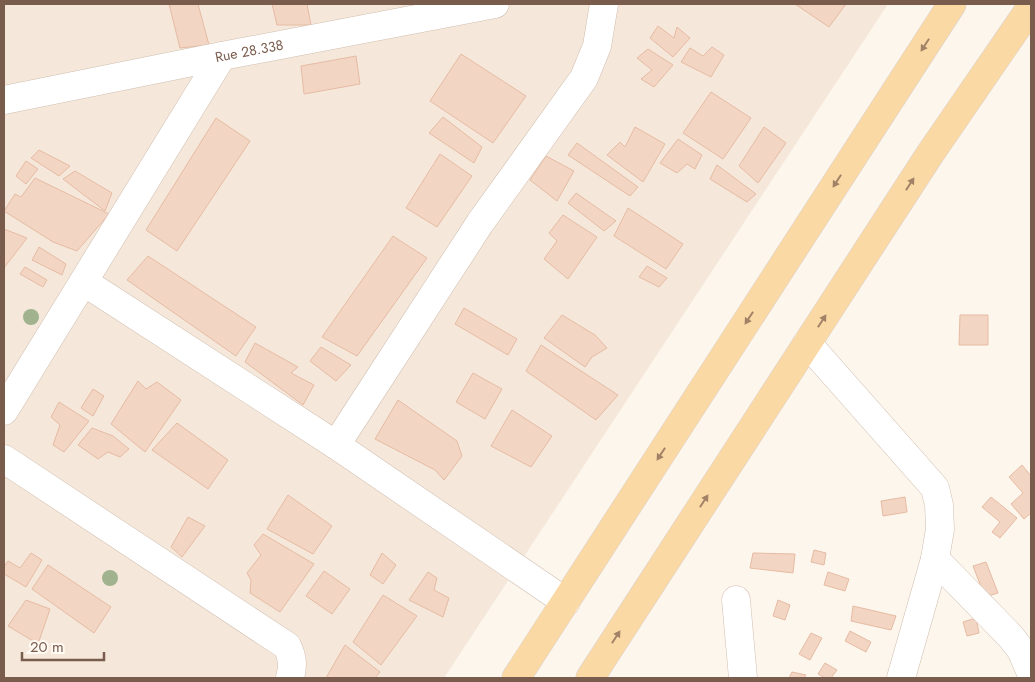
<svg xmlns="http://www.w3.org/2000/svg" width="1035" height="682" font-family="Jost,sans-serif">
<rect width="100%" height="100%" fill="#fdf6ec"/>
<path fill="#f5e8da" d="M 4,4 L 888,4 L 444,678 L 4,678 Z"/>
<path fill="#f3d5c3" stroke="#e6bba3" d="M 169,4 L 198,4 L 209,45 L 180,48 Z
M 272,4 L 307,4 L 311,25 L 277,25 Z
M 795,4 L 846,4 L 829,27 Z
M 658,26 L 674,38 L 677,27 L 690,38 L 673,57 L 650,38 Z
M 712,47 L 724,55 L 711,77 L 681,62 L 690,48 L 703,56 Z
M 648,49 L 673,65 L 654,87 L 641,79 L 652,70 L 637,58 Z
M 461,54 L 526,96 L 493,143 L 430,101 Z
M 356,56 L 360,84 L 304,94 L 301,66 Z
M 711,92 L 751,118 L 723,159 L 683,133 Z
M 443,117 L 482,147 L 474,163 L 429,133 Z
M 216,118 L 250,141 L 177,251 L 146,230 Z
M 635,127 L 665,144 L 643,182 L 607,155 L 620,142 L 625,147 Z
M 764,127 L 786,143 L 758,183 L 739,166 Z
M 678,139 L 702,155 L 695,169 L 687,164 L 677,173 L 660,163 Z
M 577,143 L 638,187 L 630,196 L 568,155 Z
M 39,150 L 70,166 L 59,176 L 31,158 Z
M 440,154 L 472,176 L 437,227 L 406,208 Z
M 546,156 L 574,171 L 557,201 L 530,180 Z
M 26,161 L 38,169 L 26,184 L 16,176 Z
M 717,165 L 756,194 L 747,202 L 710,179 Z
M 75,171 L 112,193 L 105,211 L 63,179 Z
M 35,178 L 109,214 L 77,251 L 53,242 L 4,211 L 15,194 L 21,197 Z
M 576,193 L 616,221 L 604,231 L 568,203 Z
M 628,208 L 683,244 L 666,269 L 614,236 Z
M 563,215 L 597,237 L 568,279 L 544,259 L 557,241 L 549,233 Z
M 4,229 L 27,238 L 4,268 Z
M 393,236 L 427,258 L 357,356 L 322,337 Z
M 39,247 L 66,264 L 62,275 L 32,260 Z
M 148,256 L 256,327 L 236,356 L 127,280 Z
M 647,266 L 667,278 L 659,287 L 639,277 Z
M 25,267 L 47,280 L 43,287 L 20,274 Z
M 464,308 L 517,339 L 508,355 L 455,324 Z
M 562,315 L 595,335 L 607,348 L 592,357 L 585,367 L 544,338 Z
M 960,315 L 988,315 L 988,345 L 959,345 Z
M 255,343 L 298,367 L 291,373 L 314,385 L 303,405 L 245,362 Z
M 541,345 L 618,395 L 596,420 L 526,371 Z
M 321,347 L 351,365 L 336,381 L 310,361 Z
M 473,373 L 502,389 L 485,419 L 456,402 Z
M 138,381 L 146,389 L 157,382 L 181,400 L 145,452 L 111,424 Z
M 93,389 L 104,396 L 93,416 L 81,408 Z
M 398,400 L 457,441 L 462,456 L 444,480 L 435,470 L 375,439 Z
M 59,402 L 89,421 L 64,452 L 53,445 L 60,425 L 51,417 Z
M 512,410 L 552,436 L 531,467 L 491,446 Z
M 177,423 L 228,460 L 208,489 L 152,450 Z
M 92,428 L 113,436 L 129,449 L 120,457 L 108,452 L 98,459 L 78,445 Z
M 1022,465 L 1031,476 L 1031,513 L 1024,519 L 1011,504 L 1023,493 L 1009,477 Z
M 288,495 L 332,526 L 313,554 L 267,529 Z
M 905,497 L 907,512 L 883,516 L 881,501 Z
M 991,497 L 1017,518 L 1000,538 L 992,532 L 1000,522 L 982,507 Z
M 188,517 L 205,526 L 182,557 L 171,547 Z
M 263,534 L 314,564 L 280,612 L 250,593 L 251,580 L 247,573 L 261,555 L 254,545 Z
M 814,550 L 826,553 L 824,565 L 811,562 Z
M 31,553 L 42,560 L 26,587 L 4,574 L 4,567 L 8,561 L 20,568 Z
M 382,553 L 396,565 L 383,584 L 370,575 Z
M 753,553 L 795,554 L 793,573 L 750,568 Z
M 986,562 L 998,593 L 985,597 L 973,566 Z
M 48,565 L 111,607 L 94,633 L 32,589 Z
M 324,571 L 350,589 L 332,614 L 306,596 Z
M 428,572 L 437,578 L 434,590 L 449,598 L 443,617 L 409,600 Z
M 828,572 L 849,579 L 845,591 L 824,585 Z
M 383,595 L 417,616 L 381,665 L 353,642 Z
M 26,600 L 50,609 L 38,644 L 8,626 Z
M 778,600 L 790,605 L 785,620 L 773,616 Z
M 853,606 L 896,616 L 891,630 L 851,621 Z
M 976,618 L 979,633 L 967,636 L 963,622 Z
M 850,631 L 871,642 L 866,652 L 845,641 Z
M 811,633 L 822,638 L 810,660 L 799,654 Z
M 345,645 L 380,672 L 375,678 L 326,678 Z
M 825,663 L 837,670 L 831,678 L 825,678 L 818,674 Z
M 792,672 L 806,675 L 804,678 L 789,678 Z"/>
<g fill="none" stroke-linecap="round" stroke-linejoin="round">
<g stroke="#d1beb0" stroke-width="29">
<g id="minor">
<path id="s1" d="M 4,100 L 222,56 L 495,4"/>
<path d="M 84,282 L 336,445 L 566,602"/>
<path d="M 807,343 L 935,488 L 939,505 L 940,529 L 935,559 L 901,678"/>
<path d="M 4,411 L 222,56"/>
<path d="M 336,445 L 480,223 L 584,78 L 597,46 L 604,4"/>
<path d="M 4,459 L 287,646 C 293,658 293,666 290,678"/>
<path d="M 935,559 L 1011,637 L 1021,650 L 1031,673"/>
<path d="M 736,600 L 743,678"/>
</g>
</g>
<g stroke="#dad1cd" stroke-width="29">
<path id="major" d="M 516,678 L 952,4
M 590,678 L 930,154 L 1031,7"/>
</g>
<use href="#minor" stroke="#fff" stroke-width="28"/>
<use href="#major" stroke="#fbd9a5" stroke-width="28"/>
</g>
<g fill="#a0b28e">
<circle cx="31" cy="317" r="8"/>
<circle cx="110" cy="578" r="8"/>
</g>
<defs><path id="oneway-solid" d="M-6-.8H1V-3.2L6.5 0L1 3.2V.8H-6Z" transform="scale(1.25)"/></defs>
<g fill="#a18267">
<use href="#oneway-solid" transform="translate(925 45) rotate(123)"/>
<use href="#oneway-solid" transform="translate(837 181) rotate(123)"/>
<use href="#oneway-solid" transform="translate(910 184) rotate(-57)"/>
<use href="#oneway-solid" transform="translate(749 318) rotate(123)"/>
<use href="#oneway-solid" transform="translate(822 321) rotate(-57)"/>
<use href="#oneway-solid" transform="translate(661 454) rotate(123)"/>
<use href="#oneway-solid" transform="translate(704 501) rotate(-57)"/>
<use href="#oneway-solid" transform="translate(616 637) rotate(-57)"/>
</g>
<g text-anchor="middle" dominant-baseline="central" stroke-width="5" stroke-linejoin="round" paint-order="stroke">
<g font-size="14" fill="#7a5c4d" stroke="#fffaf3">
<text stroke="none"><textPath href="#s1" startOffset="250">Rue 28.338</textPath></text>
</g>
</g>
<rect width="1035" height="682" fill="none" stroke="#7a5c4d" stroke-width="10"/>
<path d="M22 652v8h82v-8" fill="none" stroke="#7a5c4d" stroke-width="2.5"/>
<text x="30" y="652" font-size="15" fill="#7a5c4d" stroke="#fffaf3" stroke-width="4" paint-order="stroke">20 m</text>
</svg>
